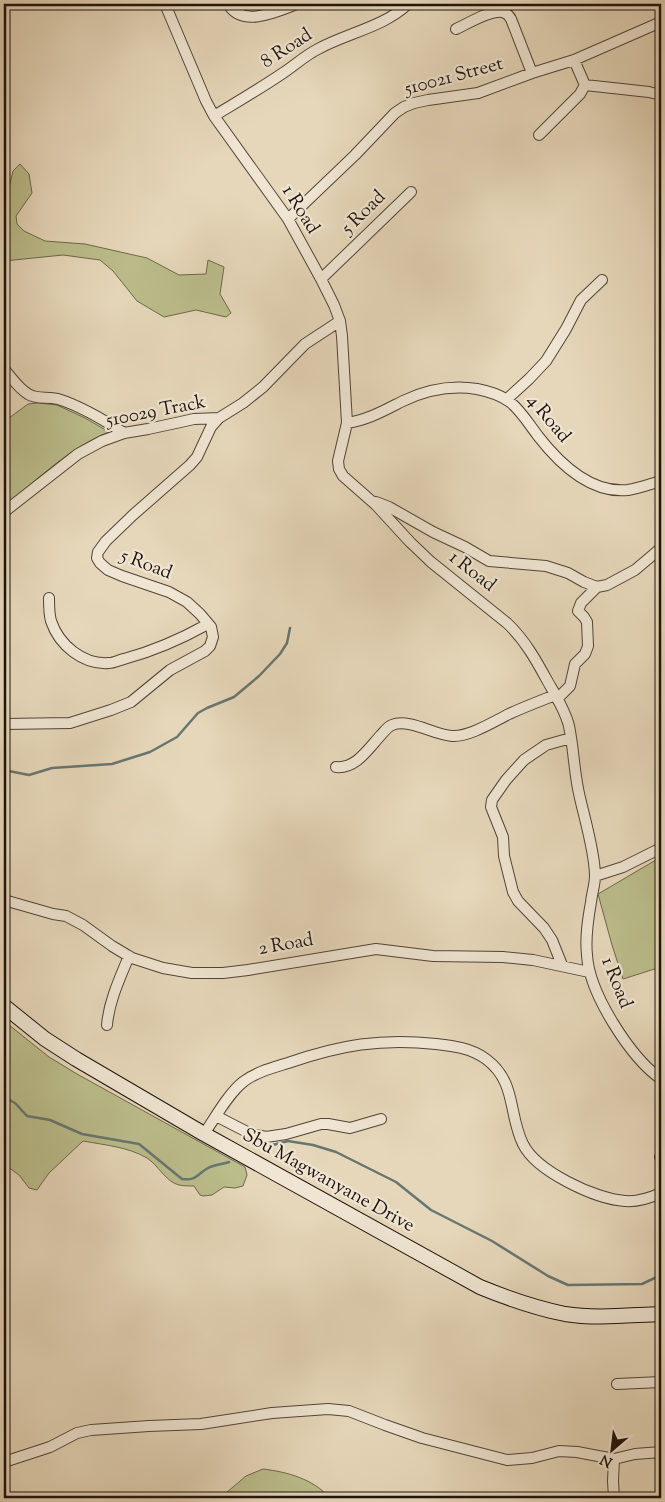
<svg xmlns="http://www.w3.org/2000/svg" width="665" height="1502" font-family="'Sorts Mill Goudy',serif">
<rect width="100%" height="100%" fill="#e6d7ba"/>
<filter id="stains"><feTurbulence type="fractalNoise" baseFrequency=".004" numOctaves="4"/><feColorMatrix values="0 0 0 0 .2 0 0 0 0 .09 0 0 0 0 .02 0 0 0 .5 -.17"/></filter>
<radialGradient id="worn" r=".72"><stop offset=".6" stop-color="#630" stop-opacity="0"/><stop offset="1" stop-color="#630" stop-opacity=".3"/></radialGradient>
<path fill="#bbbd8b" stroke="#6c684c" d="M 20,164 L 29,174 L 32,193 L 16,216 L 17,224 L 24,231 L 45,241 L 85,244 L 147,258 L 179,275 L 206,274 L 208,260 L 224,267 L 220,294 L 231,313 L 226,317 L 196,310 L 164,317 L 137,301 L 113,271 L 100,260 L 63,255 L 4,261 L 4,193 L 9,188 L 13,171 Z
M 38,403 L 57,405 L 85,418 L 109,432 C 71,447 41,476 10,502 L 4,494 L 4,430 L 9,418 L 28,404 Z
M 661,857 L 661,967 L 623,979 L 612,945 L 598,894 Z
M 4,1021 L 49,1057 L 77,1074 L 245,1167 L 247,1175 L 243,1186 L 235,1188 L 224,1187 L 212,1195 L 203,1196 L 200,1195 L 194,1186 C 190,1186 184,1186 179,1185 C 166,1182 158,1165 147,1158 C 128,1147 105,1145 83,1141 L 49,1173 L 37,1190 L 29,1188 L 19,1175 L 4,1164 Z
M 263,1469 C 288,1472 313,1479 330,1498 L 220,1498 L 246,1476 Z"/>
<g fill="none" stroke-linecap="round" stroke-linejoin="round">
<path stroke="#677671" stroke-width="2.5" d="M 4,770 L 29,775 L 52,768 L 112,764 L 150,752 L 177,737 L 198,713 L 207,708 L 234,697 L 259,676 L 280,654 L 287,643 L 290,628
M 4,1097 L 15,1103 L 27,1116 L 50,1120 L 82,1134 L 139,1144 L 182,1179 C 197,1181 197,1174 208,1168 C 214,1165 223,1164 229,1162
M 269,1146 L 288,1141 L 313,1145 L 336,1152 L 396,1182 L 431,1210 L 492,1241 L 548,1276 L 568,1285 L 642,1284 L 661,1275"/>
<g stroke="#504438" stroke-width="12">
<path id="minor" d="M 165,4 L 206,101 L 214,116 L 288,219 L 321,279 L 334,305 L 340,321 L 342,336 L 347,423 L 338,461 L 339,469 L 343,476 L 376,505 L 410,542 L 431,562 L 507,623 C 525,640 536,660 548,682 C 556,696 565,710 569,726 C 574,750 574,774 580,798 C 585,820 595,853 595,876 C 595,884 592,893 591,902 C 588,919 585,937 587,955 C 589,993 630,1057 661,1079
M 228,4 C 242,28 276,12 297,4
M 456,29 C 467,24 490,10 502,12 C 506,13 509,15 511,19 L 532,73
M 574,60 L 585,85 L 649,92 L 661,95
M 214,116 C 237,102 261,88 283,73 C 295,65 306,55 318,49 C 347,33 384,27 408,4
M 539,135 L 580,94 L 585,85
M 288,219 L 355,155 L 395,113 L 404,107 L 414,103 L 428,100 L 478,93 L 532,73 L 574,60 L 661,22
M 321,279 L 411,192
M 4,369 C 11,377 18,388 28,394 C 37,400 48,396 58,399 C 81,406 104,420 124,433
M 507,399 L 529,379 L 546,361 L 566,329 L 581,300 L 602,280
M 347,423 C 368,420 385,410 403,401 C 426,390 452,385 477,389 C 513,396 518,409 538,436 C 559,463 591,494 628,490 C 640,488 650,484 661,481
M 376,502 L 389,507 L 433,532 L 465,547 L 489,561 L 546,566 L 568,573 L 584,582 L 597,587 L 607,585 L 635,570 L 661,548
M 4,512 L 78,454 L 102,441 L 124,433 L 148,429 L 176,423 L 194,419 L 219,418
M 49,598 C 49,605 49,614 51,621 C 59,645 83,665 109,663 C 114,663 119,660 124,659 C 154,651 181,639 208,624
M 557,699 L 570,686 L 575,664 L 585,654 L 588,646 L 587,622 L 584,617 L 578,611 L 581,603 L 597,587
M 4,724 L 70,723 L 111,710 L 131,702 L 170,670 L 205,651 L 210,646 L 213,637 L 211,627 L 200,614 L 187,602 L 169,592 L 122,576 L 108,570 L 100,563 L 97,558 L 98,552 L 106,541 L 133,515 L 190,465 L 197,457 L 211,427 L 219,418 L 243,403 L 263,387 L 305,344 L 340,321
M 336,767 C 356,769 368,749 381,735 C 384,732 387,727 392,725 C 409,718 434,735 452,736 C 469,737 493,722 509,714 C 524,707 540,701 555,695
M 595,876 L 623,867 L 661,848
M 4,900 L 53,914 L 66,916 L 83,925 L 112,946 L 132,958 L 163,968 L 192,973 L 223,973 L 248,970 L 376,949 L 433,956 L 503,957 L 533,960 L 589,972
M 562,965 L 552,940 L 544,928 L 518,901 L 513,892 L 504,856 L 503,837 L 491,807 L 492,800 L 506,780 L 524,760 L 546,745 L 571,738
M 107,1025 C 109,1001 120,978 129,956
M 216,1116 L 251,1134 L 266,1137 L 286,1134 L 321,1124 L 328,1124 L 350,1128 L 381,1119
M 204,1134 C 215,1118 228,1094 243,1082 C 256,1072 272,1068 288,1063 C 340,1045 381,1038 436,1044 C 454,1046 471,1048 486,1059 C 517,1082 508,1114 523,1144 C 536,1171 595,1199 625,1201 C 638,1202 650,1198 661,1193
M 660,1157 L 661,1157
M 617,1384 L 661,1382
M 4,1462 L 50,1447 L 77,1433 L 91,1430 L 149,1426 L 201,1424 L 272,1413 L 328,1409 L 349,1411 L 385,1425 L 422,1438 L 507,1460 L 532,1458 L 559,1451 L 577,1452 L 614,1459 L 635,1454 L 661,1452
M 614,1498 L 613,1481 L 614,1459"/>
</g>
<g stroke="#1e130c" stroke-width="16">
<path id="secondary" d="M 4,1006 L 45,1039 L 76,1059 L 204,1134 L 480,1287 C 507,1298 535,1308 565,1314 C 596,1319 630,1315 661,1314"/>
</g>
<use href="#minor" stroke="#efe5d2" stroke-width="10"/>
<use href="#secondary" stroke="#efe5d2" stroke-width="14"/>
</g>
<g text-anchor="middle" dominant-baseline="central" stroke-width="4.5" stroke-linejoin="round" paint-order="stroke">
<g font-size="19" fill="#1e130c" stroke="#efe5d2">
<text transform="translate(287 49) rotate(-33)">8 Road</text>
<text transform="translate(454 77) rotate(-15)">510021 Street</text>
<text transform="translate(300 210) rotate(58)">1 Road</text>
<text transform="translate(364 213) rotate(-45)">5 Road</text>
<text transform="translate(156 412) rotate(-11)">510029 Track</text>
<text transform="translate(548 419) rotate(50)">4 Road</text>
<text transform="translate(146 565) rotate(21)">5 Road</text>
<text transform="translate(472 572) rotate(38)">1 Road</text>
<text transform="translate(286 945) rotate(-10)">2 Road</text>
<text transform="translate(616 983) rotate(68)">1 Road</text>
<text transform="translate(328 1181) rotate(29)">Sbu Magwanyane Drive</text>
</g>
</g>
<rect width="665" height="1502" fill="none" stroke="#e6d7ba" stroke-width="20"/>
<rect x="5" y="5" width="655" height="1492" fill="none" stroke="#1e130c" stroke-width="2.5"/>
<rect x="10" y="10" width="645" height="1482" fill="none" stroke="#1e130c"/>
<g transform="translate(612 1450) rotate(208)" stroke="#efe5d2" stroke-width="4" paint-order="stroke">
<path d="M0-4L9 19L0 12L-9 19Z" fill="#1e130c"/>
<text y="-8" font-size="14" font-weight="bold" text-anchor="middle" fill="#1e130c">N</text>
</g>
<rect width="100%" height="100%" filter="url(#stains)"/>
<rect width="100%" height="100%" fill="url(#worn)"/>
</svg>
